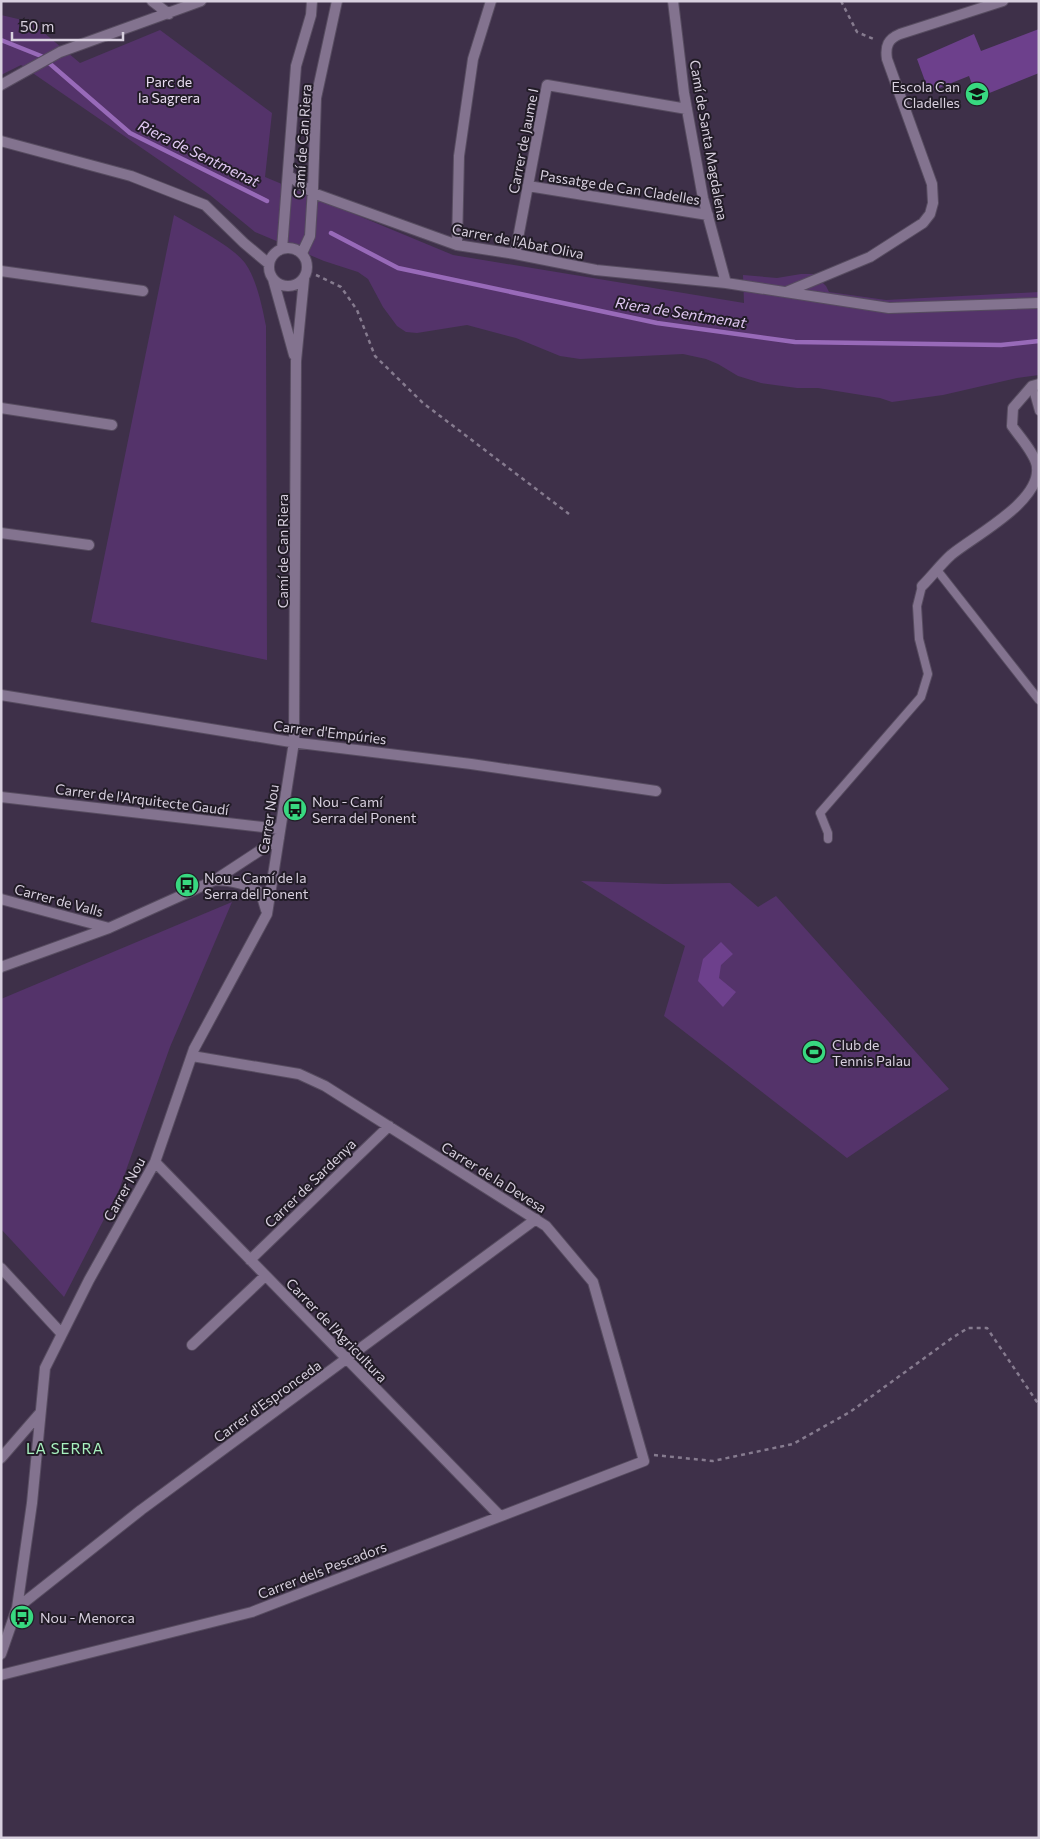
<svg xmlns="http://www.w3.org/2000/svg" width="1040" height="1839" font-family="Commissioner,sans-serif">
<rect width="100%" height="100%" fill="#3e3049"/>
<path fill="#54336a" d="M 1,15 L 31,22 L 80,63 L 160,30 L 272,113 L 265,177 L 453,255 L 744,303 L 743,275 L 777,278 L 801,274 L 814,274 L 826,286 L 829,292 L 886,300 L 1039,292 L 1039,375 L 1017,378 L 943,395 L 892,402 L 880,398 L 818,388 L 797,388 L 761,383 L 738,376 L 718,364 L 706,359 L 683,354 L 580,359 L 560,356 L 516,338 L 467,325 L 417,333 L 406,332 L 397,326 L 383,307 L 368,279 L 358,272 L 324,261 L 255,232 L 210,195 L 21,65 L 1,75 Z
M 174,215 C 194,227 231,245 245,263 C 257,280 262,306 266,326 L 267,660 L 91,622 Z
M 581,881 L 665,884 L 730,883 L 758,907 L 776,896 L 949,1089 L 847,1158 L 664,1016 L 685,946 Z
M 232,902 L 170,1047 L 119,1190 L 64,1297 L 1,1229 L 1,999 Z"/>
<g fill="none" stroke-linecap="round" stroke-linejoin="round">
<path stroke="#986ab9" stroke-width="4.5" d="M 1,40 L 41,56 L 130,133 L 267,201
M 331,233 L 398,268 L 657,323 L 795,342 L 1001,345 L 1039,341"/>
</g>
<path fill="#6d408c" d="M 1039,29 L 1039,73 L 977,98 L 969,76 L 929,92 L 917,59 L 974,34 L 981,51 Z
M 721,942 L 733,954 L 721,965 L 719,978 L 736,992 L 723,1007 L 698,981 L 703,959 Z"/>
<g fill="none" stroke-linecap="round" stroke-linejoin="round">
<g stroke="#574c60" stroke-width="10">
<path id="lane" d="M 1032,386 L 1039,411
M 937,570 L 1039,700
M 828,839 L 828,833 L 820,813 L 921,697 L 928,674 L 919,639 L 917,606 L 922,586"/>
</g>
<g stroke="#574c60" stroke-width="12">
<path id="street" d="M 152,1 L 169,14
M 673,1 L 684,93 L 703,198 L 726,283
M 1,85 L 60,52 L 201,1
M 1,141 L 131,176 L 205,205 L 244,243 L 269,264
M 288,175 L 313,193 L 457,245 L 515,254 L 596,270 L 726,283 L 889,308 L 1039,303
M 528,186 L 708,215
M 457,245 L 459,156 L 473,59 L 491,1
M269 267a19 19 0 1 1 38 0a19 19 0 1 1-38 0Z
M 282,249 L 296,66 L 311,15 L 312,1
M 302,253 L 310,236 L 313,188 L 316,98 L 337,1
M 515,254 L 547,85 L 687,109
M 1,271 L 143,291
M 273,279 L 294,355
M 786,292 L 870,257 L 923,223 L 930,214 L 933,203 L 932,184 L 887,59 C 885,46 888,39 900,34 L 1003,1
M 1,408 L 112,425
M 1,533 L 89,545
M 922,586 C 932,576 941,564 951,555 C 974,536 1040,502 1037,468 C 1037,456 1019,436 1012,426 L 1013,408 L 1032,386 L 1039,384
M 1,695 L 291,742 L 471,764 L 656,791
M 1,797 L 280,829
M 215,880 C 234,881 244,883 261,893 L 266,910
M 1,899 L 109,928
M 1,967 L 109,928 L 189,892 L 215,880 L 279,838
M 155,1162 L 500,1516
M 250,1260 L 389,1126
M 1,1268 L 62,1334
M 192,1345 L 265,1276
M 1,1458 L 40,1413
M 17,1608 L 141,1510 L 536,1219
M 1,1654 L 17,1608 L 32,1503 L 45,1368 L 89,1280 L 155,1162 L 194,1049 L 267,914 L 294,742 L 296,361 L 304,279
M 1,1675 L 252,1612 L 644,1461 L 593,1282 L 546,1226 L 325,1086 L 299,1074 L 192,1056"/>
</g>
<path stroke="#867b8f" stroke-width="2.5" stroke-dasharray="4 4" stroke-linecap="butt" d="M 841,1 L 857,32 L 876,40
M 316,275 L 341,287 L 357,310 L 375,356 L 423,403 L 569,514
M 654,1455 L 713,1461 L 793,1444 L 850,1412 L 952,1338 L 968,1328 L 987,1328 L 1039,1405"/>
<use href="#lane" stroke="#83738f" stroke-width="8"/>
<use href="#street" stroke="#83738f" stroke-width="10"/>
</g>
<defs>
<g id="school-disc" transform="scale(1.25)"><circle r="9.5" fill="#38d880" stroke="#221c27"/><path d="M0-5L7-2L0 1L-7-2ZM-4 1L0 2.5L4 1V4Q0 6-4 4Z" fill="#111"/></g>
<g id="bus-disc" transform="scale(1.25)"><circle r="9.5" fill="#38d880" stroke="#221c27"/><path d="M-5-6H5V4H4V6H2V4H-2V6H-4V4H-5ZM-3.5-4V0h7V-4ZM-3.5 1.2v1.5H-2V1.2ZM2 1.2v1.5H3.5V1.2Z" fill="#111"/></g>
<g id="stadium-disc" transform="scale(1.25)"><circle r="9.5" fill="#38d880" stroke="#221c27"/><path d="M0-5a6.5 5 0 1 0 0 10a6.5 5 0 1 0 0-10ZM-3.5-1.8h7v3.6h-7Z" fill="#111"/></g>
</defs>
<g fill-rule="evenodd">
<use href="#school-disc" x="977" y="94"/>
<use href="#bus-disc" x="295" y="809"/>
<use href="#bus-disc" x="187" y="885"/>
<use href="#stadium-disc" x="814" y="1052"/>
<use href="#bus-disc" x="22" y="1617"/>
</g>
<g text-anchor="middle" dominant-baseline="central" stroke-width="4" stroke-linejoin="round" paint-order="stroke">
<g font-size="14" fill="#e8dcf1" stroke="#221c27">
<text x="169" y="81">Parc de<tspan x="169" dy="16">la Sagrera</tspan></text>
</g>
<g font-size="14" fill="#d8d0df" stroke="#221c27" text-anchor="start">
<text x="960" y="86" text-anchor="end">Escola Can<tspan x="960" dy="16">Cladelles</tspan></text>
<text x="312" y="801">Nou - Camí<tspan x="312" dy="16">Serra del Ponent</tspan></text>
<text x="204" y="877">Nou - Camí de la<tspan x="204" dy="16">Serra del Ponent</tspan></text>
<text x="832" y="1044">Club de<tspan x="832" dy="16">Tennis Palau</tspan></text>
<text x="40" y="1617">Nou - Menorca</text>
</g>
<g font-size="14" fill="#d8d0df" stroke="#221c27">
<text transform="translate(709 140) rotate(80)">Camí de Santa Magdalena</text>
<text transform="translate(302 141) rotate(-86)">Camí de Can Riera</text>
<text transform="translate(523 141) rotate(-79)">Carrer de Jaume I</text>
<text transform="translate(620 187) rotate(9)">Passatge de Can Cladelles</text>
<text transform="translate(518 241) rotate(11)">Carrer de l'Abat Oliva</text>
<text transform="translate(282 551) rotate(-90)">Camí de Can Riera</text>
<text transform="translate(330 732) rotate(7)">Carrer d'Empúries</text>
<text transform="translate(142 799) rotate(7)">Carrer de l'Arquitecte Gaudí</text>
<text transform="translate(268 819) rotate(-81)">Carrer Nou</text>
<text transform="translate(59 900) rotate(15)">Carrer de Valls</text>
<text transform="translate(494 1177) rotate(32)">Carrer de la Devesa</text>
<text transform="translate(310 1183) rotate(-44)">Carrer de Sardenya</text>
<text transform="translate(124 1189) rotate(-61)">Carrer Nou</text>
<text transform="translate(337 1330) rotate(46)">Carrer de l'Agricultura</text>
<text transform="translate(267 1401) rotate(-36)">Carrer d'Espronceda</text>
<text transform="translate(322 1570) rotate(-21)">Carrer dels Pescadors</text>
</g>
<g font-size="15" font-style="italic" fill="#e0c8f2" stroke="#221c27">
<text transform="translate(199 153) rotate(26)">Riera de Sentmenat</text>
<text transform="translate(681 312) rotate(9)">Riera de Sentmenat</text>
</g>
<g font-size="15" letter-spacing="1" fill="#a8f1bf" stroke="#221c27">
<text x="65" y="1448">LA SERRA</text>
</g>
</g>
<rect width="1040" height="1839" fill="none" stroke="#d8d0df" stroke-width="5"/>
<path d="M12 32v8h111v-8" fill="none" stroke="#d8d0df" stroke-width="2.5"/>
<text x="20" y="32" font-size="15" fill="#d8d0df" stroke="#221c27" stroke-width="4" paint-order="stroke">50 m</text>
</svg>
